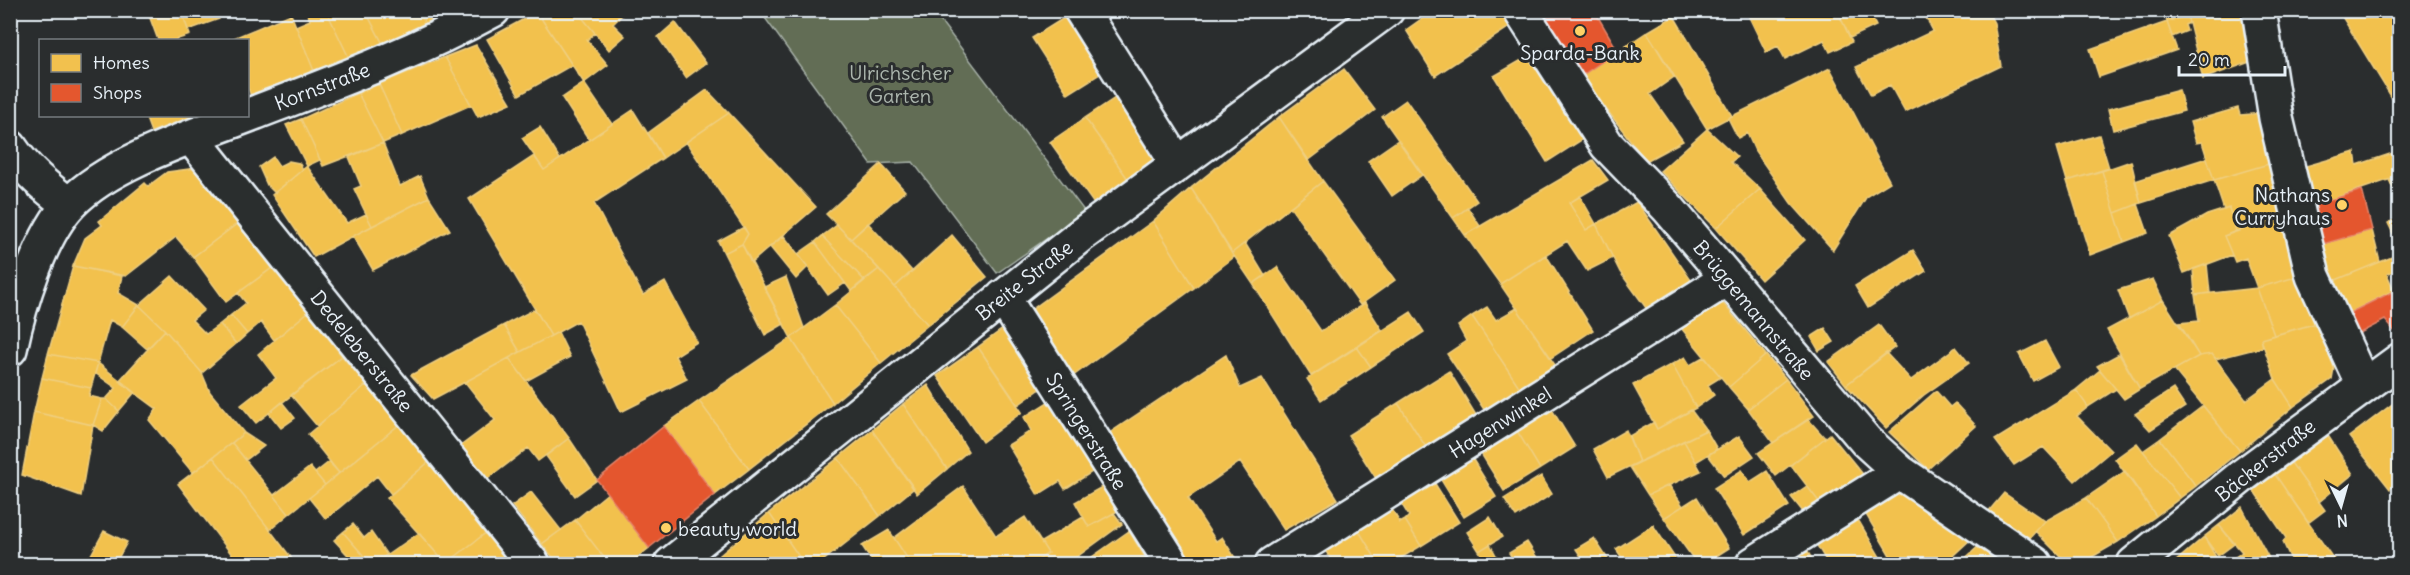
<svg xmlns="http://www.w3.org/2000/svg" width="2410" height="575" font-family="Delius,sans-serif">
<rect width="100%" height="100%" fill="#2a2d2e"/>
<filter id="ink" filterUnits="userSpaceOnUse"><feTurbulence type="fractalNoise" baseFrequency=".0167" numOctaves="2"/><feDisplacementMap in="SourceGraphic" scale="12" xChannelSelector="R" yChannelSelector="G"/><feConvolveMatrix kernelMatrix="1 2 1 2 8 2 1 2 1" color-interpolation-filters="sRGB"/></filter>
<g filter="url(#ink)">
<path fill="#626d54" stroke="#a5afa6" stroke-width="1.5" d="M 760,11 L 933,11 L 1085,212 L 997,273 L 913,162 L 871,164 Z"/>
<path fill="#f2c14e" stroke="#efcf81" stroke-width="1.5" d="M 147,10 L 181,10 L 190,35 L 175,40 L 158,40 Z
M 181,10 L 216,10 L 219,19 L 188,30 Z
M 305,10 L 326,10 L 350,60 L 316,76 L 296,26 L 310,20 Z
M 326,10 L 365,10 L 383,44 L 350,60 Z
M 365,10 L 418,10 L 425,23 L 383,44 Z
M 418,10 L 448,10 L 425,23 Z
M 539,10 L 576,10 L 595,33 L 587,40 L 608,65 L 584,83 L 537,12 Z
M 576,10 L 627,10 L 613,24 L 625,36 L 609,50 Z
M 690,10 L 708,10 L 696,17 Z
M 1434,10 L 1501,10 L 1511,26 L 1435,76 L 1406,30 Z
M 1755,10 L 1837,10 L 1852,42 L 1830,52 L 1824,40 L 1785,59 L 1778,46 L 1766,52 L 1748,15 Z
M 1837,10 L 1868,10 L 1876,26 L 1850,38 Z
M 1922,10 L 1987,10 L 1994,23 L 2001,66 L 1905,112 L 1890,85 L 1871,95 L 1856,67 L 1933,31 Z
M 2164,10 L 2202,10 L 2167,22 Z
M 2202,10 L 2243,10 L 2258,59 L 2203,79 L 2187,15 Z
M 2338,10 L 2400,10 L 2400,111 Z
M 537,12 L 572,65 L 519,95 L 487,39 Z
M 291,14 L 316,76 L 252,99 L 248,88 L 248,40 L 229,40 Z
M 2187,15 L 2189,23 L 2185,25 L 2187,31 L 2172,37 L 2167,22 Z
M 1067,16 L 1103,72 L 1068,94 L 1032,38 Z
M 1674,16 L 1732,116 L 1707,129 L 1647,32 Z
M 675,22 L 706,63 L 686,78 L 658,37 Z
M 2167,22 L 2177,50 L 2099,77 L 2090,49 Z
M 1647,32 L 1674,77 L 1650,94 L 1683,141 L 1646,161 L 1581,76 Z
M 476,45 L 511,103 L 478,117 L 445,57 Z
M 1532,54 L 1583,139 L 1547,162 L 1494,76 Z
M 445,57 L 471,105 L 402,135 L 379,84 Z
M 1830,68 L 1890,182 L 1867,196 L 1833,250 L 1791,203 L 1755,151 L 1747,133 L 1738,138 L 1728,118 Z
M 1344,69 L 1375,110 L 1308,161 L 1279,117 Z
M 584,83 L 612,124 L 589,140 L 562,98 Z
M 379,84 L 402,135 L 383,143 L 358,93 Z
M 707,90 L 729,113 L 663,158 L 648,133 Z
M 2179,90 L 2184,111 L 2113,130 L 2108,109 Z
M 358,93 L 383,143 L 323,166 L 301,119 Z
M 1118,96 L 1159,156 L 1128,179 L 1085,118 Z
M 1406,100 L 1477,201 L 1453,218 L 1382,117 Z
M 2238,108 L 2240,115 L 2264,113 L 2272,163 L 2214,180 L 2202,142 L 2196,143 L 2190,122 Z
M 633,110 L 663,158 L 594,203 L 643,295 L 665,282 L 697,342 L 675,356 L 687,379 L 621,412 L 578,321 L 551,336 L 469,199 L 534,156 L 544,170 Z
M 729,113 L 816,207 L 751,263 L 742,244 L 748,234 L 686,142 Z
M 145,116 L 193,116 L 151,132 Z
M 1279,117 L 1323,181 L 1232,253 L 1191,188 Z
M 1085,118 L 1128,179 L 1094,204 L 1050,142 Z
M 301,119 L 320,160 L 307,166 L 286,125 Z
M 540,127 L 560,159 L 544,170 L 522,138 Z
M 1707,129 L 1737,157 L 1731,162 L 1760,189 L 1716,228 L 1660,171 Z
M 2099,135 L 2109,168 L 2067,181 L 2057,147 Z
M 1398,140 L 1422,175 L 1392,196 L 1368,161 Z
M 383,143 L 400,186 L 420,176 L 429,197 L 372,226 L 354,189 L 361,186 L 349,157 Z
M 2355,152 L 2357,165 L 2396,152 L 2400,176 L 2314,205 L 2306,166 Z
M 273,157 L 279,166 L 289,161 L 299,163 L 303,169 L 275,193 L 267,185 L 259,167 Z
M 2207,158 L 2214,180 L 2141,203 L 2135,181 Z
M 1593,160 L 1608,180 L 1569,203 L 1586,230 L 1596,224 L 1613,258 L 1587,271 L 1567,241 L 1500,284 L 1465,235 Z
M 2131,161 L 2141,203 L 2115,213 L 2102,171 Z
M 2272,163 L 2285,215 L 2236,231 L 2229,208 L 2224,210 L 2214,180 Z
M 881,164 L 905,191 L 851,239 L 826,214 Z
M 307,166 L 347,223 L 366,214 L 372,226 L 314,257 L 272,195 Z
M 196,168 L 238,223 L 193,257 L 176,237 L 126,276 L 73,266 L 85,238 L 102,225 L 99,221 L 145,183 L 148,186 L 167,172 Z
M 2102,171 L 2124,242 L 2090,255 L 2067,181 Z
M 2400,176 L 2400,202 L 2389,180 Z
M 1323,181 L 1395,280 L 1360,305 L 1290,207 Z
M 1191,188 L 1234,257 L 1194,288 L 1153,221 Z
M 1760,189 L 1805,240 L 1761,280 L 1716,228 Z
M 1580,196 L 1596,224 L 1586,230 L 1569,203 Z
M 429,197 L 450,230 L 373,270 L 353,236 Z
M 1637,202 L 1693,283 L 1649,312 L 1620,272 L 1596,224 Z
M 2138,204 L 2148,233 L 2124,242 L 2115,213 Z
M 1468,208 L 1480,226 L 1465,235 L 1453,218 Z
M 2229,208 L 2236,231 L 2224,236 L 2232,255 L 2184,273 L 2169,236 L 2207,215 Z
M 2285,215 L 2303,275 L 2257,288 L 2246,258 L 2235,262 L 2224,236 Z
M 2400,217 L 2400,248 L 2388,223 Z
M 1153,221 L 1194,288 L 1069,379 L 1027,313 Z
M 238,223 L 272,268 L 226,302 L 193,257 Z
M 868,223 L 912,271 L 895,287 L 851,239 Z
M 837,225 L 879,269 L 864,280 L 822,236 Z
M 744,227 L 748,234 L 742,244 L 724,253 L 718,241 Z
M 2372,230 L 2380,262 L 2331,282 L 2323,244 Z
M 952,235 L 987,277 L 928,325 L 895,287 Z
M 784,236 L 808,267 L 796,279 L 770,247 Z
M 822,236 L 864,280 L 851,291 L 815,242 Z
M 815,242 L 845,283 L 828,295 L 798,254 Z
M 1245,243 L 1265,276 L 1253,284 L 1232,253 Z
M 742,244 L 784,324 L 765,335 L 724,253 Z
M 1913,250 L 1926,271 L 1868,308 L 1855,286 Z
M 1546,255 L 1593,330 L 1551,358 L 1500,284 Z
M 2392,257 L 2397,269 L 2387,274 L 2394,290 L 2347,314 L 2331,282 Z
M 2207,264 L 2210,293 L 2195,295 L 2193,269 Z
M 73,266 L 122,276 L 118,293 L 139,305 L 122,327 L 110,320 L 98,363 L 48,354 Z
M 1277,267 L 1321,331 L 1365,303 L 1382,330 L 1311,376 L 1253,284 Z
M 272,268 L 308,312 L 274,340 L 261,322 L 247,334 L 231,315 L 246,303 L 238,293 Z
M 879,269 L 928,325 L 881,363 L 835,305 Z
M 2303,275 L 2321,322 L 2274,335 L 2257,288 Z
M 172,276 L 204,310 L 192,320 L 206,334 L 220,324 L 236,344 L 202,373 L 165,330 L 139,305 Z
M 786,277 L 804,328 L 791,338 L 764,287 Z
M 2153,279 L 2163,300 L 2129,319 L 2118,290 Z
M 2257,288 L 2274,335 L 2261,339 L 2263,347 L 2216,359 L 2212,354 L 2199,356 L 2179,323 L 2199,321 L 2195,295 Z
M 2163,300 L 2199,356 L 2140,389 L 2107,330 Z
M 1723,303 L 1766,355 L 1729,387 L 1681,328 Z
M 139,305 L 165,330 L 147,349 L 122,327 Z
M 835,305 L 881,363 L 833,403 L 791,338 Z
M 1487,307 L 1496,320 L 1517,308 L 1557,368 L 1522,391 L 1472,316 Z
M 535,309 L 551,336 L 520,352 L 504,325 Z
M 308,312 L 342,356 L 256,423 L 241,405 L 276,378 L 258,354 Z
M 1411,312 L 1424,332 L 1371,367 L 1357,347 Z
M 231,315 L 247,334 L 236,344 L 220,324 Z
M 1472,316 L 1522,391 L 1487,414 L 1447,354 L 1466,341 L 1458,326 Z
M 2321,322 L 2334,368 L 2332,379 L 2293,407 L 2275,379 L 2261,339 Z
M 1011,323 L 1050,382 L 1018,405 L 978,347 Z
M 504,325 L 520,352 L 465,382 L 433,399 L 411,375 Z
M 1879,325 L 1895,347 L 1846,385 L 1828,362 Z
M 1825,328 L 1834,342 L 1819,351 L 1811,337 Z
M 165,330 L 202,373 L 210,392 L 244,433 L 193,473 L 149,420 L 157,409 L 119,381 Z
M 558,332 L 570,357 L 526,381 L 509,358 Z
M 791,338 L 833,403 L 749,469 L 699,401 Z
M 2045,341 L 2059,367 L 2033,381 L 2019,354 Z
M 978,347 L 1022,412 L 982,442 L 937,376 Z
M 1357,347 L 1371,367 L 1321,400 L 1307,379 Z
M 1956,347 L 1969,363 L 1924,395 L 1886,428 L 1846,385 L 1886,353 L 1911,380 Z
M 48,354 L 98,363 L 91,388 L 42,378 Z
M 2119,354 L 2140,389 L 2124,399 L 2097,366 Z
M 2212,354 L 2246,400 L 2275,379 L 2293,407 L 2240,451 L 2174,370 L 2199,356 Z
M 1226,355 L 1240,388 L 1262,378 L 1338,499 L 1284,530 L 1240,462 L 1188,498 L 1216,541 L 1222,537 L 1237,561 L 1231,564 L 1183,564 L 1102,438 Z
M 1766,355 L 1786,379 L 1748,409 L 1729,387 Z
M 342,356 L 366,385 L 317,426 L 291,395 Z
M 1685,357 L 1690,365 L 1704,357 L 1721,377 L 1708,385 L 1714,395 L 1696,408 L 1672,364 Z
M 509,358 L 569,438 L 538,461 L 528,448 L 485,481 L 458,448 L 495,420 L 465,382 Z
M 98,363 L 135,392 L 119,411 L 106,399 L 116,388 L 95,373 Z
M 1672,364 L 1696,408 L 1657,429 L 1633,385 Z
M 2100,370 L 2116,389 L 2088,407 L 2076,390 Z
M 1449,371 L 1479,420 L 1429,452 L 1398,403 Z
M 42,378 L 91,388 L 89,396 L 102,399 L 93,425 L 34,412 Z
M 1786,379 L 1814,416 L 1773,443 L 1748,409 Z
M 366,385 L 400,424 L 339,473 L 308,434 Z
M 928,385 L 968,451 L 947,469 L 903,404 Z
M 2173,389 L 2185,407 L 2150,430 L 2135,414 Z
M 2076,390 L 2088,407 L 2077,416 L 2111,451 L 2075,481 L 2043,447 L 2014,465 L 1995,440 Z
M 1936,391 L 1950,407 L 1955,403 L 1976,426 L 1928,469 L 1889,432 Z
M 1059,395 L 1100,467 L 1065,489 L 1060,481 L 1038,495 L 1008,445 L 1031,431 L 1024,417 Z
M 102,399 L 106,399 L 119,411 L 103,431 L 93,425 Z
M 2399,399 L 2400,481 L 2390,489 L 2349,437 Z
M 699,401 L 749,469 L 715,495 L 664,426 Z
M 282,402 L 295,418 L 281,428 L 269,413 Z
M 1398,403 L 1429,452 L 1379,483 L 1348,435 Z
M 903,404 L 947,469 L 917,494 L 872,430 Z
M 2203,406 L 2240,451 L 2196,486 L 2160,439 Z
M 1551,408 L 1575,447 L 1540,469 L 1516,429 Z
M 1691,410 L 1706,430 L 1639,462 L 1629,436 L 1654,422 L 1657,429 Z
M 34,412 L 93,425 L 81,496 L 22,475 Z
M 1808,419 L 1825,438 L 1776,476 L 1758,453 Z
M 400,424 L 431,460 L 391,494 L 377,476 L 326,519 L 309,498 Z
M 1516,429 L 1540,469 L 1504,491 L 1480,452 Z
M 872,430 L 914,488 L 880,516 L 838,458 Z
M 1626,430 L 1639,462 L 1608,477 L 1593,449 Z
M 1706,430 L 1717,449 L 1696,462 L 1684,441 Z
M 2325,431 L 2353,474 L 2319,502 L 2289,460 Z
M 244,433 L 264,446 L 246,460 L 232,443 Z
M 1830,434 L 1866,478 L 1826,511 L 1791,465 Z
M 1739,436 L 1754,456 L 1724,476 L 1708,455 Z
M 569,438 L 597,480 L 575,496 L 546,456 Z
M 2160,439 L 2196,486 L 2180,498 L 2143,451 Z
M 1684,441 L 1701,471 L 1648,495 L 1630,467 Z
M 232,443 L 289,514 L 270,530 L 213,457 Z
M 2137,443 L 2180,498 L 2156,516 L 2115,459 Z
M 1470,455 L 1496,497 L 1464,517 L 1438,475 Z
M 213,457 L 270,530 L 296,564 L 239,564 L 178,484 Z
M 838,458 L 880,516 L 819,564 L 804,564 L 769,513 Z
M 431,460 L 492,528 L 446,564 L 387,498 Z
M 2289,460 L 2325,510 L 2308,523 L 2274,473 Z
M 329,462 L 339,473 L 325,485 L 315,473 Z
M 310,467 L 325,485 L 289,514 L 274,495 Z
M 1742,470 L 1750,482 L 1767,471 L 1789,506 L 1744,535 L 1714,488 Z
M 2125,471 L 2156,516 L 2118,542 L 2086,498 Z
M 2274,473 L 2337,564 L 2293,564 L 2283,542 L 2286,538 L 2254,491 Z
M 1541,476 L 1552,494 L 1516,517 L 1504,499 Z
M 1432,479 L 1459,522 L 1421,546 L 1405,520 L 1409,516 L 1399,500 Z
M 1109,483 L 1123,508 L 1089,527 L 1075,502 Z
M 1669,485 L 1683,506 L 1664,518 L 1648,495 Z
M 963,486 L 996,536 L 1025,517 L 1048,553 L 1032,564 L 911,564 L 894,538 Z
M 1807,486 L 1826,511 L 1808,518 L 1791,497 Z
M 1902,489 L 1972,538 L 1944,564 L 1916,564 L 1908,559 L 1900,564 L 1895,564 L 1864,511 Z
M 531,492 L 561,530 L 542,544 L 512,506 Z
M 608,493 L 649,548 L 629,564 L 609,564 L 575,520 Z
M 2004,493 L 2045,521 L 2027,541 L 1987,513 Z
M 1697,497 L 1729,548 L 1704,564 L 1697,564 L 1664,518 Z
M 2086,498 L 2118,542 L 2080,564 L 2072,564 L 2061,557 L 2035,531 L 2045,521 Z
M 1390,506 L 1400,523 L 1405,520 L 1421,546 L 1391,564 L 1379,564 L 1356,526 Z
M 2242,507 L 2272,564 L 2226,564 L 2242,552 L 2219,525 Z
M 769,513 L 804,564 L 727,564 L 720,555 Z
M 1114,513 L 1122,524 L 1067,564 L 1033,564 L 1048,553 L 1041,542 L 1083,517 L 1089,527 Z
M 1490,517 L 1502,537 L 1479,551 L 1467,532 Z
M 1857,518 L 1880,557 L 1867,564 L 1828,564 L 1815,542 Z
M 575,520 L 609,564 L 558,564 L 542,544 Z
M 353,524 L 364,538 L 371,532 L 387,555 L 371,564 L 343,532 Z
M 1653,525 L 1679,564 L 1626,564 L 1616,549 Z
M 2219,525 L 2234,544 L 2218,556 L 2204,537 Z
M 1356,526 L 1379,564 L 1334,564 L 1323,547 Z
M 492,528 L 524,564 L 455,564 L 451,560 Z
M 889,530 L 894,538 L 911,564 L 874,564 L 862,546 Z
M 104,531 L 127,542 L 115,564 L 86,564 Z
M 1129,531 L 1149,564 L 1082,564 Z
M 343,532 L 371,564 L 356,564 L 334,540 Z
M 419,533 L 446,564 L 373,564 L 387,555 Z
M 2204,537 L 2220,564 L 2177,564 L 2175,562 Z
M 1594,538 L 1611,564 L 1586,564 L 1576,549 Z
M 1527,542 L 1541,564 L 1516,564 L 1509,553 Z
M 1490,544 L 1498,559 L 1487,564 L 1479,551 Z
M 1980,545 L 2010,564 L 1959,564 Z
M 1806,549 L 1815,564 L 1779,564 Z
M 720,555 L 727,564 L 709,564 Z
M 1319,558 L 1324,564 L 1308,564 Z"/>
<path fill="#e4572e" stroke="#e5856b" stroke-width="1.5" d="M 1542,10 L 1594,10 L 1618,51 L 1581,76 Z
M 2362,190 L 2372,230 L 2323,244 L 2314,205 Z
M 2400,288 L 2400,332 L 2397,334 L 2385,320 L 2358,334 L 2347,314 Z
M 664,426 L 715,495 L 649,548 L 597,480 Z"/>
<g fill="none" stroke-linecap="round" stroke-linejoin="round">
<g stroke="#e8f1f8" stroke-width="38">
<path id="minor" d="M 1081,10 L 1177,163
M 1520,10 L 1607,145 L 1668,208 L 1866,441 L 1900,472 L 2035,564
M 2259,10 L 2276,118 L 2313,276 L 2363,385
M 191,137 L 533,564
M 10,147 C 26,171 47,188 69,205
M 1003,297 L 1172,564
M 10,349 C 19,306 40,235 71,203 C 113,160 198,135 254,113 C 335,82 416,52 493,10
M 671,564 L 1081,235 L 1387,10
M 1272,564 L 1727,279
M 1753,564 L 1900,472
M 2134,564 L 2242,476 L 2400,360"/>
</g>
<use href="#minor" stroke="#2a2d2e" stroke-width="33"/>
</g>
</g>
<g fill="#ffd166" stroke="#2a2d2e" stroke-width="2">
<circle cx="1580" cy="31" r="6"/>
<circle cx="2342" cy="205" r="6"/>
<circle cx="666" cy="528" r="6"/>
</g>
<g text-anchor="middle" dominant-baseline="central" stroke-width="6" stroke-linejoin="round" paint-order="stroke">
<g font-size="20" fill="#e8f1f8" stroke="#2a2d2e">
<text x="1580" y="52">Sparda-Bank</text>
<text x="2330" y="194" text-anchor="end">Nathans<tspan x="2330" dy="23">Curryhaus</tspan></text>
<text x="678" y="528" text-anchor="start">beauty world</text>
</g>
<g font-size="20" fill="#acb6ae" stroke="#2a2d2e">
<text x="900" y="72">Ulrichscher<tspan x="900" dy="23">Garten</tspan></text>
</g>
<g font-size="20" fill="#e8f1f8" stroke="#2a2d2e">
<text transform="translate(322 86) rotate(-21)">Kornstraße</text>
<text transform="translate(1024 280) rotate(-38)">Breite Straße</text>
<text transform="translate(1754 310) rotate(50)">Brüggemannstraße</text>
<text transform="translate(362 351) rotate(51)">Dedeleberstraße</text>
<text transform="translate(1500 422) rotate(-32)">Hagenwinkel</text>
<text transform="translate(1087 431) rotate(58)">Springerstraße</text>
<text transform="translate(2265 460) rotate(-38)">Bäckerstraße</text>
</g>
</g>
<rect width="2410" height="575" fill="none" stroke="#2a2d2e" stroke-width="36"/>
<rect x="18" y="18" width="2374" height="539" fill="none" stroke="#e8f1f8" stroke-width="2" filter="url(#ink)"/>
<rect x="39" y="39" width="210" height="78" fill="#2a2d2e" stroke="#767b7f" stroke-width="1.5"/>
<rect x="51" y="54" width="30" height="18" fill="#f2c14e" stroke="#767b7f" stroke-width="1.5"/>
<text x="93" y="69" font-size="18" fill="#e8f1f8">Homes</text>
<rect x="51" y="84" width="30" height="18" fill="#e4572e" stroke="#767b7f" stroke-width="1.5"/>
<text x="93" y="99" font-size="18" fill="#e8f1f8">Shops</text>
<g transform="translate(2341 506) rotate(175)" stroke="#2a2d2e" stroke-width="4.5" paint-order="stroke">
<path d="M0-4.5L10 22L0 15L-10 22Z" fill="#e8f1f8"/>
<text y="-9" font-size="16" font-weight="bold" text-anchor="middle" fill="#e8f1f8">N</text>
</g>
<path d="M2179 66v9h106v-9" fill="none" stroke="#e8f1f8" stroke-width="3"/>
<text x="2188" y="66" font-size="18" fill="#e8f1f8" stroke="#2a2d2e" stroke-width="4.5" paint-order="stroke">20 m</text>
</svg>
